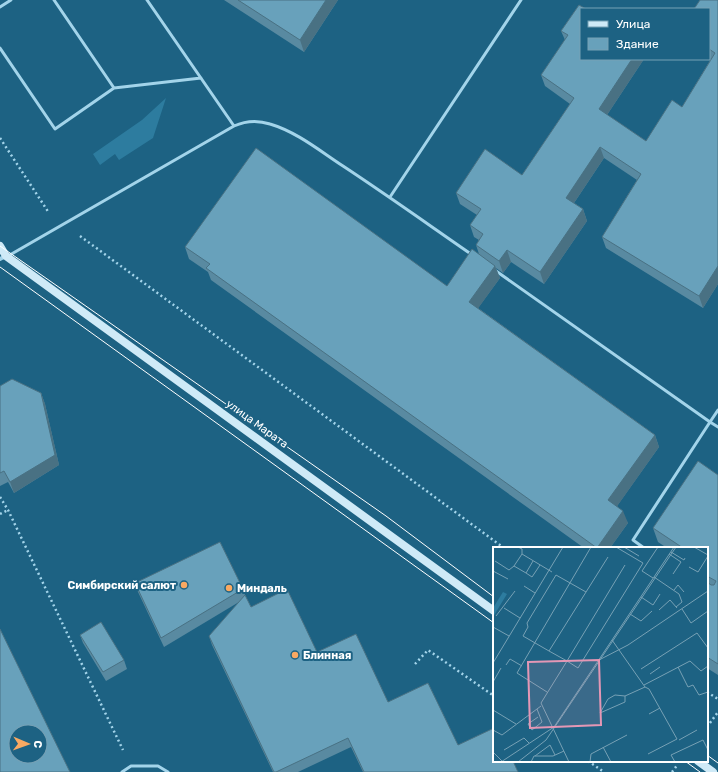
<svg xmlns="http://www.w3.org/2000/svg" width="718" height="772" font-family="Rubik,sans-serif">
<rect width="100%" height="100%" fill="#1d6283"/>
<path fill="#2d7c9f" d="M 166,98 L 153,138 L 119,160 L 115,154 L 100,165 L 93,154 L 142,120 Z"/>
<g fill="none" stroke-linecap="round" stroke-linejoin="round">
<path stroke="#a3d4ea" stroke-width="2.5" stroke-dasharray="2 3" stroke-linecap="butt" d="M 0,138 L 49,213
M 80,236 L 504,548
M 0,497 L 8,510 L 123,750
M 0,514 L 8,510
M 415,664 L 428,650 L 494,696
M 707,692 L 718,699
M 707,727 L 718,712
M 588,761 L 604,772
M 672,772 L 678,764"/>
<path stroke="#a3d4ea" stroke-width="3" d="M 54,0 L 114,88
M 147,0 L 234,126
M 0,7 L 11,0
M 0,48 L 55,129 L 114,88 L 201,78
M 390,197 L 521,0
M 8,256 L 234,126 C 245,121 258,120 270,124 C 297,132 320,151 343,166 C 387,195 429,225 471,254
M 496,271 L 710,422 L 633,540 L 644,548
M 718,410 L 710,422 L 718,427
M 122,772 L 131,766 L 158,766 L 168,772"/>
<path stroke="#a3d4ea" stroke-width="4" d="M 0,259 L 6,256"/>
<path stroke="#cfeaf7" stroke-width="8" d="M 0,246 L 6,256 L 494,611
M 698,761 L 713,772"/>
<path stroke="#fff" stroke-width="1" d="M 0,246 L 386,516 L 494,597
M 0,267 L 494,623
M 707,755 L 718,763
M 685,761 L 700,772"/>
</g>
<path fill="#598aa1" d="M 224,0 L 338,0 L 304,52 Z
M 718,0 L 718,284 L 703,308 L 606,248 L 602,237 L 637,180 L 604,158 L 574,203 L 583,209 L 587,221 L 544,284 L 511,262 L 503,273 L 496,268 L 500,278 L 478,308 L 655,435 L 659,447 L 617,506 L 628,523 L 610,548 L 584,548 L 211,280 L 208,272 L 189,259 L 185,247 L 447,286 L 479,254 L 476,245 L 479,240 L 474,237 L 470,225 L 477,215 L 460,204 L 456,193 L 522,175 L 570,104 L 545,86 L 541,75 L 565,40 L 561,31 L 579,5 L 581,59 L 644,59 L 607,115 L 646,141 L 682,107 L 711,59 L 709,58 L 709,9 Z
M 0,386 L 41,393 L 45,404 L 59,465 L 14,493 L 8,482 L 0,486 Z
M 718,475 L 718,675 L 707,668 L 707,548 L 667,548 L 658,542 L 653,528 Z
M 135,583 L 243,589 L 245,595 L 251,607 L 317,652 L 388,702 L 458,745 L 518,772 L 363,772 L 351,747 L 298,772 L 273,772 L 212,645 L 209,636 L 239,602 L 164,647 L 138,592 Z
M 80,635 L 124,660 L 127,669 L 106,681 L 83,643 Z"/>
<path fill="#497183" d="M 326,0 L 338,0 L 304,52 L 300,40 Z
M 632,59 L 644,59 L 603,121 L 599,109 Z
M 600,147 L 604,158 L 570,209 L 566,198 Z
M 583,209 L 587,221 L 544,284 L 540,272 Z
M 507,250 L 511,262 L 503,273 L 499,261 Z
M 495,266 L 500,278 L 474,314 L 469,302 Z
M 718,266 L 718,284 L 703,308 L 699,296 Z
M 41,393 L 45,404 L 59,465 L 14,493 L 10,482 Z
M 655,435 L 659,447 L 613,512 L 608,500 Z
M 623,511 L 628,523 L 610,548 L 597,548 Z"/>
<path fill="#68a1bb" stroke="#497183" fill-rule="evenodd" d="M 238,0 L 326,0 L 300,40 Z
M 700,0 L 718,0 L 718,266 L 699,296 L 602,237 L 641,174 L 600,147 L 566,198 L 583,209 L 540,272 L 507,250 L 499,261 L 476,245 L 483,234 L 470,225 L 481,209 L 456,193 L 485,149 L 522,175 L 574,98 L 541,75 L 568,35 L 561,31 L 579,5 L 586,9 L 581,9 L 581,59 L 632,59 L 599,109 L 646,141 L 672,100 L 682,107 L 715,53 L 709,49 L 709,9 L 694,9 Z
M 256,148 L 447,286 L 472,249 L 495,266 L 469,302 L 655,435 L 608,500 L 623,511 L 597,548 L 206,268 L 210,264 L 185,247 Z
M 12,379 L 41,393 L 55,455 L 10,482 L 4,471 L 0,473 L 0,386 Z
M 698,461 L 718,475 L 718,664 L 707,657 L 707,582 L 711,585 L 714,585 L 716,581 L 707,576 L 707,548 L 683,548 L 653,528 Z
M 220,542 L 243,589 L 161,638 L 135,583 Z
M 287,589 L 317,652 L 356,634 L 388,702 L 428,683 L 458,745 L 494,728 L 494,761 L 513,761 L 518,772 L 364,772 L 348,738 L 276,772 L 274,772 L 209,636 L 245,595 L 251,607 Z
M 101,622 L 124,660 L 103,672 L 80,635 Z
M 0,629 L 70,772 L 0,772 ZM 16,732 L 40,732 L 40,756 L 16,756 Z"/>
<g fill="#f9a962" stroke="#1d6283" stroke-width="1.5">
<circle cx="184" cy="585" r="4"/>
<circle cx="229" cy="588" r="4"/>
<circle cx="295" cy="655" r="4"/>
</g>
<g text-anchor="middle" dominant-baseline="central" stroke-width="4" stroke-linejoin="round" paint-order="stroke">
<g font-size="11" fill="#fff" stroke="#1d6283">
<text transform="translate(257 424) rotate(36)">улица Марата</text>
</g>
<g font-size="11" font-weight="bold" fill="#fff" stroke="#1d6283" text-anchor="start">
<text x="176" y="585" text-anchor="end">Симбирский салют</text>
<text x="237" y="588">Миндаль</text>
<text x="303" y="655">Блинная</text>
</g>
</g>
<g transform="translate(493 547)">
<rect width="215" height="215" fill="#1d6283"/>
<path d="M 10,45 L 14,47 L 0,70 L 0,61 Z" fill="#2d7c9f"/>
<path fill="none" stroke="#77a1b5" stroke-width="1" d="M 25,0 L 29,2 L 29,7 L 21,19 L 33,26M 131,0 L 146,9M 201,0 L 215,8M 178,5 L 191,13 L 192,11M 29,7 L 59,25M 176,7 L 188,15 L 180,27M 115,10 L 56,104 L 74,114 L 132,18M 2,14 L 16,23 L 21,19M 40,14 L 33,26 L 39,30 L 47,18M 196,20 L 205,25 L 215,9M 0,24 L 15,32M 161,30 L 186,47 L 189,55 L 183,60M 160,31 L 149,24 L 165,0M 31,39 L 42,46M 181,43 L 185,38 L 191,45M 148,50 L 160,58 L 167,47M 11,61 L 27,71M 189,62 L 198,76 L 215,64M 166,63 L 177,53 L 184,61M 137,67 L 148,74 L 159,64M 3,69 L 22,44M 0,80 L 16,89M 119,93 L 152,140 L 156,142 L 184,192 L 155,207M 56,104 L 30,89 L 35,80 L 34,76 L 63,28 L 93,45M 106,113 L 135,98 L 215,44M 0,116 L 70,0M 13,118 L 17,112 L 29,119M 185,120 L 195,140 L 200,138 L 206,148 L 215,145M 148,122 L 204,86 L 215,101M 157,127 L 167,120M 0,135 L 8,121M 151,138 L 197,114 L 208,124 L 215,119M 54,145 L 24,126 L 98,0M 132,149 L 132,155 L 107,166 L 115,152 L 122,148 L 132,149 L 152,140M 44,162 L 49,175 L 39,183 L 35,177 L 45,170M 0,163 L 23,177M 156,167 L 167,161M 0,183 L 9,188 L 48,159M 186,193 L 204,183M 110,200 L 118,215M 11,203 L 31,191 L 36,196M 0,205 L 10,215M 42,209 L 57,198 L 62,208M 8,215 L 61,180 L 181,0M 25,215 L 53,193 L 183,0M 38,215 L 41,209 L 60,209 L 71,204M 76,215 L 48,156 L 74,114 L 85,121 L 150,16 L 123,0M 97,215 L 98,207 L 134,188M 182,215 L 178,208 L 210,193 L 215,203"/>
<path fill="#e497b5" fill-opacity="0.15" stroke="#e497b5" stroke-width="2" d="M 106,113 L 108,178 L 37,181 L 35,115 Z"/>
<rect width="215" height="215" fill="none" stroke="#fff" stroke-width="2"/>
</g>
<rect x="580" y="8" width="130" height="52" fill="#1d6283" stroke="#77a1b5"/>
<rect x="588" y="21" width="20" height="6" fill="#cfeaf7" stroke="#77a1b5"/>
<text x="616" y="28" font-size="12" fill="#ffffff">Улица</text>
<rect x="588" y="38" width="20" height="12" fill="#68a1bb" stroke="#77a1b5"/>
<text x="616" y="48" font-size="12" fill="#ffffff">Здание</text>
<g transform="translate(28 744) rotate(92)"><circle r="19" fill="#1d6283" stroke="#77a1b5"/>
<path d="M0-3L7 15L0 10L-7 15Z" fill="#f9a962"/>
<text y="-6" font-size="11" font-weight="bold" text-anchor="middle" fill="#ffffff">С</text>
</g>
</svg>
